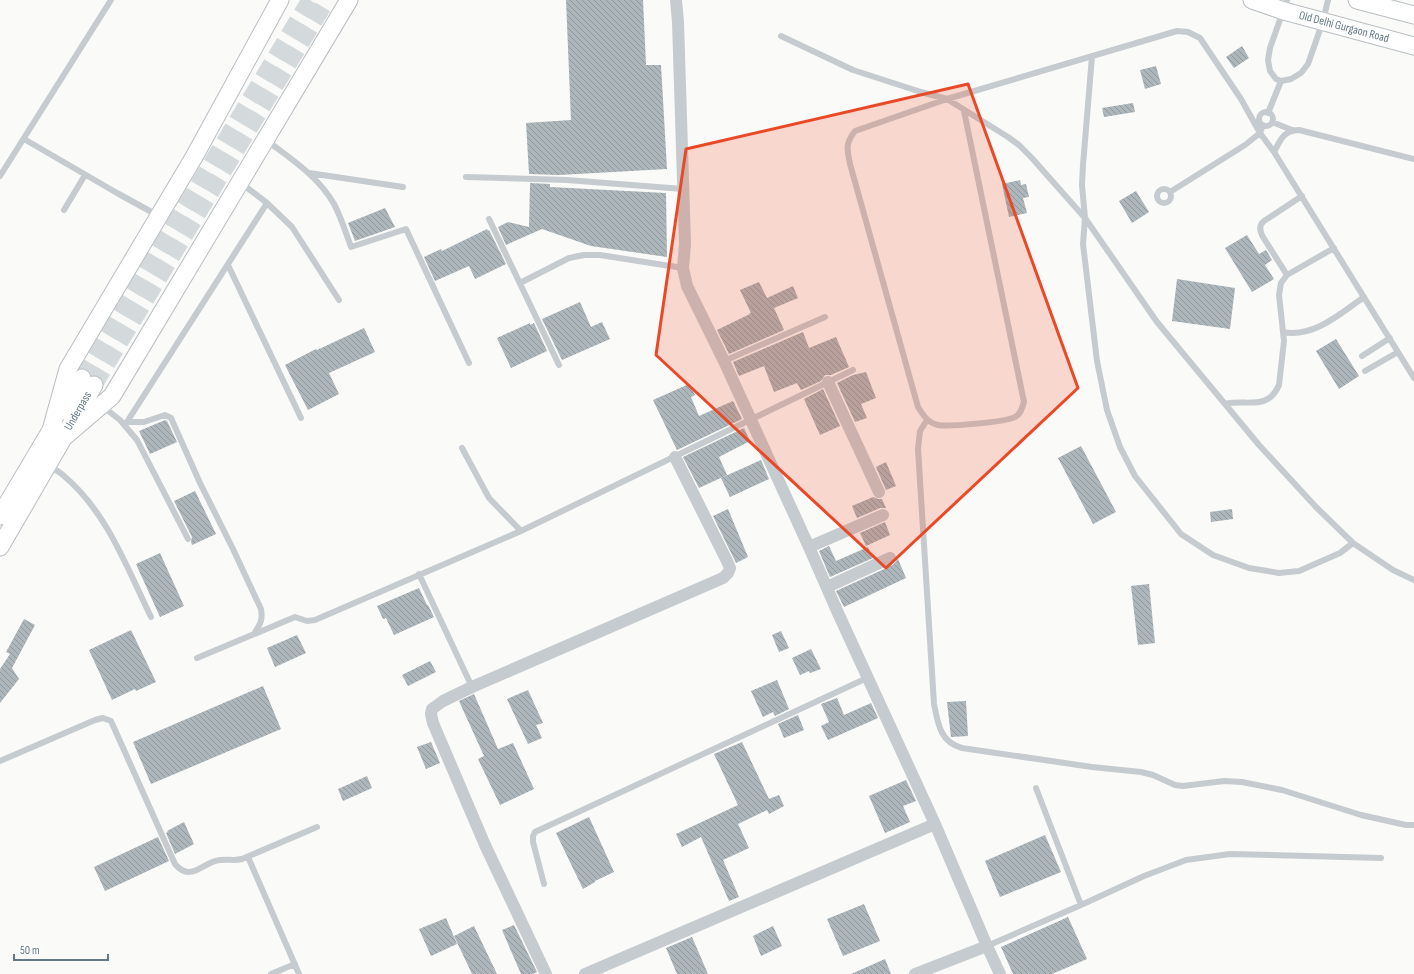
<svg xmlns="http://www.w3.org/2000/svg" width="1414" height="974" font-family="'Sofia Sans Condensed',sans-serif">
<defs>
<pattern id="building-back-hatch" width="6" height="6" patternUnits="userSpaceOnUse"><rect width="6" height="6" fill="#acb6bb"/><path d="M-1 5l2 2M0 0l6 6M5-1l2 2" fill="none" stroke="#90999e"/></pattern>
</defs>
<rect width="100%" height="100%" fill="#fafaf8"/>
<path fill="url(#building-back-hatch)" d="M 566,0 L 643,0 L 646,65 L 661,65 L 667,169 L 559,175 L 529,174 L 526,123 L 571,120 Z
M 1242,46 L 1249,58 L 1234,68 L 1226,57 Z
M 1156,66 L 1161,84 L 1145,89 L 1140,70 Z
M 1133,103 L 1135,112 L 1104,117 L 1102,108 Z
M 1020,180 L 1021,185 L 1026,184 L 1029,197 L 1023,198 L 1027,213 L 1009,217 L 1002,184 Z
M 530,183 L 550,184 L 550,187 L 666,193 L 667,257 L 591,246 L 542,229 L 506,245 L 498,227 L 508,222 L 529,227 Z
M 1136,191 L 1149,212 L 1132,223 L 1119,201 Z
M 385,208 L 395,227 L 355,241 L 348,223 Z
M 487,229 L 488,231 L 489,230 L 506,264 L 475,279 L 469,266 L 435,281 L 424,257 L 441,249 L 442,251 Z
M 1247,235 L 1259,254 L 1266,250 L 1272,260 L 1265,265 L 1274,279 L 1252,292 L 1225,248 Z
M 1177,279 L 1235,288 L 1230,329 L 1172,321 Z
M 759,282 L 767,298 L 793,286 L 798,298 L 774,308 L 784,330 L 729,354 L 717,330 L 750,314 L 749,313 L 751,313 L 740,290 Z
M 580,302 L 591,327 L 602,322 L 610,339 L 562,360 L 542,319 Z
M 530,323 L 530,325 L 534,323 L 547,351 L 511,368 L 497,338 Z
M 364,328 L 375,352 L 329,373 L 339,394 L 308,410 L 285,365 L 316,349 L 317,350 Z
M 803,332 L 809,348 L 836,337 L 849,367 L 831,375 L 825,375 L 821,381 L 801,390 L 797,383 L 774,392 L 764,366 L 739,376 L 733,362 Z
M 1336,339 L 1359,376 L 1339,389 L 1316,351 Z
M 866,372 L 876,398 L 861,404 L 867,418 L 855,422 L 837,383 L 853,375 Z
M 689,384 L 695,395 L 691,397 L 699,416 L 733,401 L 742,419 L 677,450 L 653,400 Z
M 823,389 L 840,426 L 820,435 L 804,399 Z
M 165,420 L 167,421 L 177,442 L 150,454 L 139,431 Z
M 744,428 L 750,441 L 719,457 L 727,475 L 699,488 L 683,457 Z
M 1081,446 L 1116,512 L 1093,524 L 1058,458 Z
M 761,460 L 769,479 L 730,497 L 721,478 Z
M 886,462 L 896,486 L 886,490 L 876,467 Z
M 195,491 L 216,534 L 192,545 L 191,542 L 192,537 L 174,501 Z
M 873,497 L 878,499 L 882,499 L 886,508 L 880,508 L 857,518 L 852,506 Z
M 728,509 L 748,557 L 736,563 L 713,516 Z
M 1232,509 L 1233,519 L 1211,522 L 1210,512 Z
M 885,522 L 890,535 L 866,546 L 860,533 Z
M 829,546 L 836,561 L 868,547 L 873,558 L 830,577 L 819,551 Z
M 160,553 L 184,606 L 160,617 L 136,564 Z
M 898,559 L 906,578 L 844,607 L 836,591 L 893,565 Z
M 1149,584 L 1155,643 L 1138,645 L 1131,586 Z
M 419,588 L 427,605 L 428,605 L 434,617 L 394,635 L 386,618 L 383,619 L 377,606 Z
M 24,619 L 35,625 L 12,668 L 19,679 L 0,703 L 0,669 L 10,654 L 6,652 Z
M 131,630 L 156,682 L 136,691 L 135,689 L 112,700 L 89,650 Z
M 781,631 L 789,648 L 779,652 L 772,635 Z
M 297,635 L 306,653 L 275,667 L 267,648 Z
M 811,649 L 821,669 L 810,673 L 809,671 L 800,675 L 792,658 Z
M 430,661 L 436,672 L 408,686 L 402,675 Z
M 777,680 L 789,709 L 775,716 L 773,712 L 763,717 L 751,691 Z
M 263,686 L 281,729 L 151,784 L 133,742 Z
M 528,690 L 543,723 L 536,725 L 542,738 L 528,744 L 507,699 Z
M 474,694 L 498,749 L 513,743 L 534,789 L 500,805 L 478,759 L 484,756 L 459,701 Z
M 837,698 L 844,715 L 871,703 L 878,718 L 828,740 L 821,726 L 829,722 L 821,704 Z
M 966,701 L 968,736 L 951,737 L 947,702 Z
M 798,715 L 804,730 L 784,738 L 778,724 Z
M 431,742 L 440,763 L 426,769 L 417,747 Z
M 742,742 L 769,799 L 779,795 L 784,806 L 769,814 L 767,810 L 738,824 L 749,848 L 723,860 L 739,897 L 729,901 L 701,837 L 682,847 L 676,834 L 738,805 L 714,754 Z
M 367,776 L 372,788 L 343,801 L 338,789 Z
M 906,780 L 916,801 L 903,806 L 910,822 L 885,833 L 869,796 Z
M 589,817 L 614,872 L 595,881 L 595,882 L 583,889 L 556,833 Z
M 184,822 L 194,844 L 175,854 L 166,833 L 168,832 L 167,831 Z
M 1045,835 L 1061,872 L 1000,897 L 985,861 Z
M 158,837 L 169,861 L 105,891 L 94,867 Z
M 864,904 L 880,941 L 843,956 L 827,919 Z
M 1068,917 L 1087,959 L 1052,974 L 1013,974 L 1001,947 Z
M 446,918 L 457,944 L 431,956 L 419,929 Z
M 514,925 L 537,972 L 533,974 L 521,974 L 502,930 Z
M 474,926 L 497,974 L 472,974 L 454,936 Z
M 773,926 L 782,946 L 761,956 L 753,936 Z
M 692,937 L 708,974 L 677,974 L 666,948 Z
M 885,959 L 891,974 L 851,974 Z"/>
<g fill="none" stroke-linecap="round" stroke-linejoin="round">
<path stroke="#d4dadb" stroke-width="17" stroke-dasharray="17 8" stroke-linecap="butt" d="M 82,378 L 310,0
M 94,385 L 327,0"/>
<g stroke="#b8bec2" stroke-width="19">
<path id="secondary" d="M 1252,0 L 1284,11 L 1414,46
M 1357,0 L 1414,15
M 62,411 L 82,378
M 63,438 L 112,396 L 349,0
M 0,516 L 51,430 L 68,369 L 194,157 L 280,0
M 0,547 L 94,385"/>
</g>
<path stroke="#c5cbce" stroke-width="6" d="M 1287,0 L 1270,48 L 1268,60 L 1270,71 L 1276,79 L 1281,81 L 1291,79 L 1301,73 L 1308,64 L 1323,21 L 1328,0
M 781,36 L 853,70 L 921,92 L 947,99 L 1008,137 L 1019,145 L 1031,157 L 1085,218 L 1157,322 L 1259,445 L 1316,507 L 1353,543 L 1393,570 L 1414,580
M 1092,56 L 1083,165 L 1082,185 L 1085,218 L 1083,244 L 1097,361 L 1107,410 L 1120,447 L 1135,476 L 1181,534 L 1213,555 L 1249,568 L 1279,573 L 1299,571 L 1340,553 L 1353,543
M 964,111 L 1024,402 C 1022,408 1021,414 1015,417 C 1006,422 948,427 938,425 C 928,423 923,415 918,407 L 850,164 C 847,149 845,144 855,131 L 947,99 L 1177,31 L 1188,32 L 1200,38 L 1241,99 L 1260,133 L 1274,152 L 1414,378
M1259 119a7 7 0 1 1 14 0a7 7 0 1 1-14 0Z
M 1268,113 L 1281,81
M 1272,122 L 1292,130
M 24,139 L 117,193 L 157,215
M 266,140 C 291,159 318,176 334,204 C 341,217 346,233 351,247 L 406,229 L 469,363
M 1274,152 C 1281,139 1283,131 1299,130 L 1414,159
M 309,173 L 403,187
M 0,176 L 111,0
M 466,177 L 567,180 L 683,189
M 241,183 L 267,203 L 292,227 L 339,300
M1157 196a7 7 0 1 1 14 0a7 7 0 1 1-14 0Z
M 1170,192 L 1245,145 L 1260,133 L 1263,125
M 64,210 L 85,175
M 489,219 L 559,365
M 228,265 L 301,418
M 1287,275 L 1263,237 C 1259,230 1259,225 1264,221 L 1302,196
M 520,283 L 569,258 L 584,255 L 600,255 L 683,268
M 1283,332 C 1314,338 1341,313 1364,297
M 1362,356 L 1390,338
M 724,361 L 825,317
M 1365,371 L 1398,352
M 1225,404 C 1247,399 1268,411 1279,385 L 1284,341 L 1279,295 L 1281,283 L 1287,275 L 1334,248
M 102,406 L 120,420 L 137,440 L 188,539
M 927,420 L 920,431 L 918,449 L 934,704 C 938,724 940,742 962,748 L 1092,767 L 1141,772 L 1153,775 L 1175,785 L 1183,786 L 1224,781 L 1242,782 L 1282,790 L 1361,815 L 1406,825 L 1414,825
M 128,422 L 144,422 L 165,415 L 171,418 L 200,483 L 233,549 L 261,609 C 263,621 260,624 254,634
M 125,425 L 267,203
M 462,448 L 489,498 L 521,531
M 49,466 C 54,469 60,472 64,476 C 107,512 127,568 151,617
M 419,574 L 472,687
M 197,658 L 295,617 L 307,621 L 315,620 L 521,531 L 853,370
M 0,761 L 95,720 L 103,718 L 111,721 L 175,864 C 191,883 202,862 220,860 C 228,859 235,861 242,859 L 317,827
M 1036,788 L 1081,905
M 248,857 L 299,974
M 544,884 L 533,842 L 533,836 L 535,832 L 867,678
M 987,946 L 1081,905 L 1144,876 L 1186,860 L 1230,854 L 1381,858
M 271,974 L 295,964"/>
<path stroke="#c5cbce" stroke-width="12" d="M 676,0 L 678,22 L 685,244 L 683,268 L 687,286 L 724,361 L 809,547 L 838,613 L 935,824 L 987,946 L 1000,974
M 828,382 L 879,492
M 809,547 L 883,515
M 827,587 L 890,558
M 546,974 L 485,845 L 433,723 L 431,714 L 432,709 L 443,701 L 472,687 L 723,578 L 728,573 L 730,568 L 727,561 L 675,457
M 585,974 L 935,824
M 915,974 L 987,946"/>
<use href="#secondary" stroke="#fff" stroke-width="17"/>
</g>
<path fill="#ea4927" fill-opacity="0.2" stroke="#ea4927" stroke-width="3" stroke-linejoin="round" d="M 968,84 L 1078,388 L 886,568 L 656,355 L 686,149 Z"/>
<g text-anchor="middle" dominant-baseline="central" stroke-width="4" stroke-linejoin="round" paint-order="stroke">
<g font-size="12" fill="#647884" stroke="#fff">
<text transform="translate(1344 27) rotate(15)">Old Delhi Gurgaon Road</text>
<text transform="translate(78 411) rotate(-60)">Underpass</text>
</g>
</g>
<path d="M14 954v6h94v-6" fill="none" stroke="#647884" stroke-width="2"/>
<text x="20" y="954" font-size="12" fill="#647884" stroke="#ffffff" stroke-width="3" paint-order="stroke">50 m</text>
</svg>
